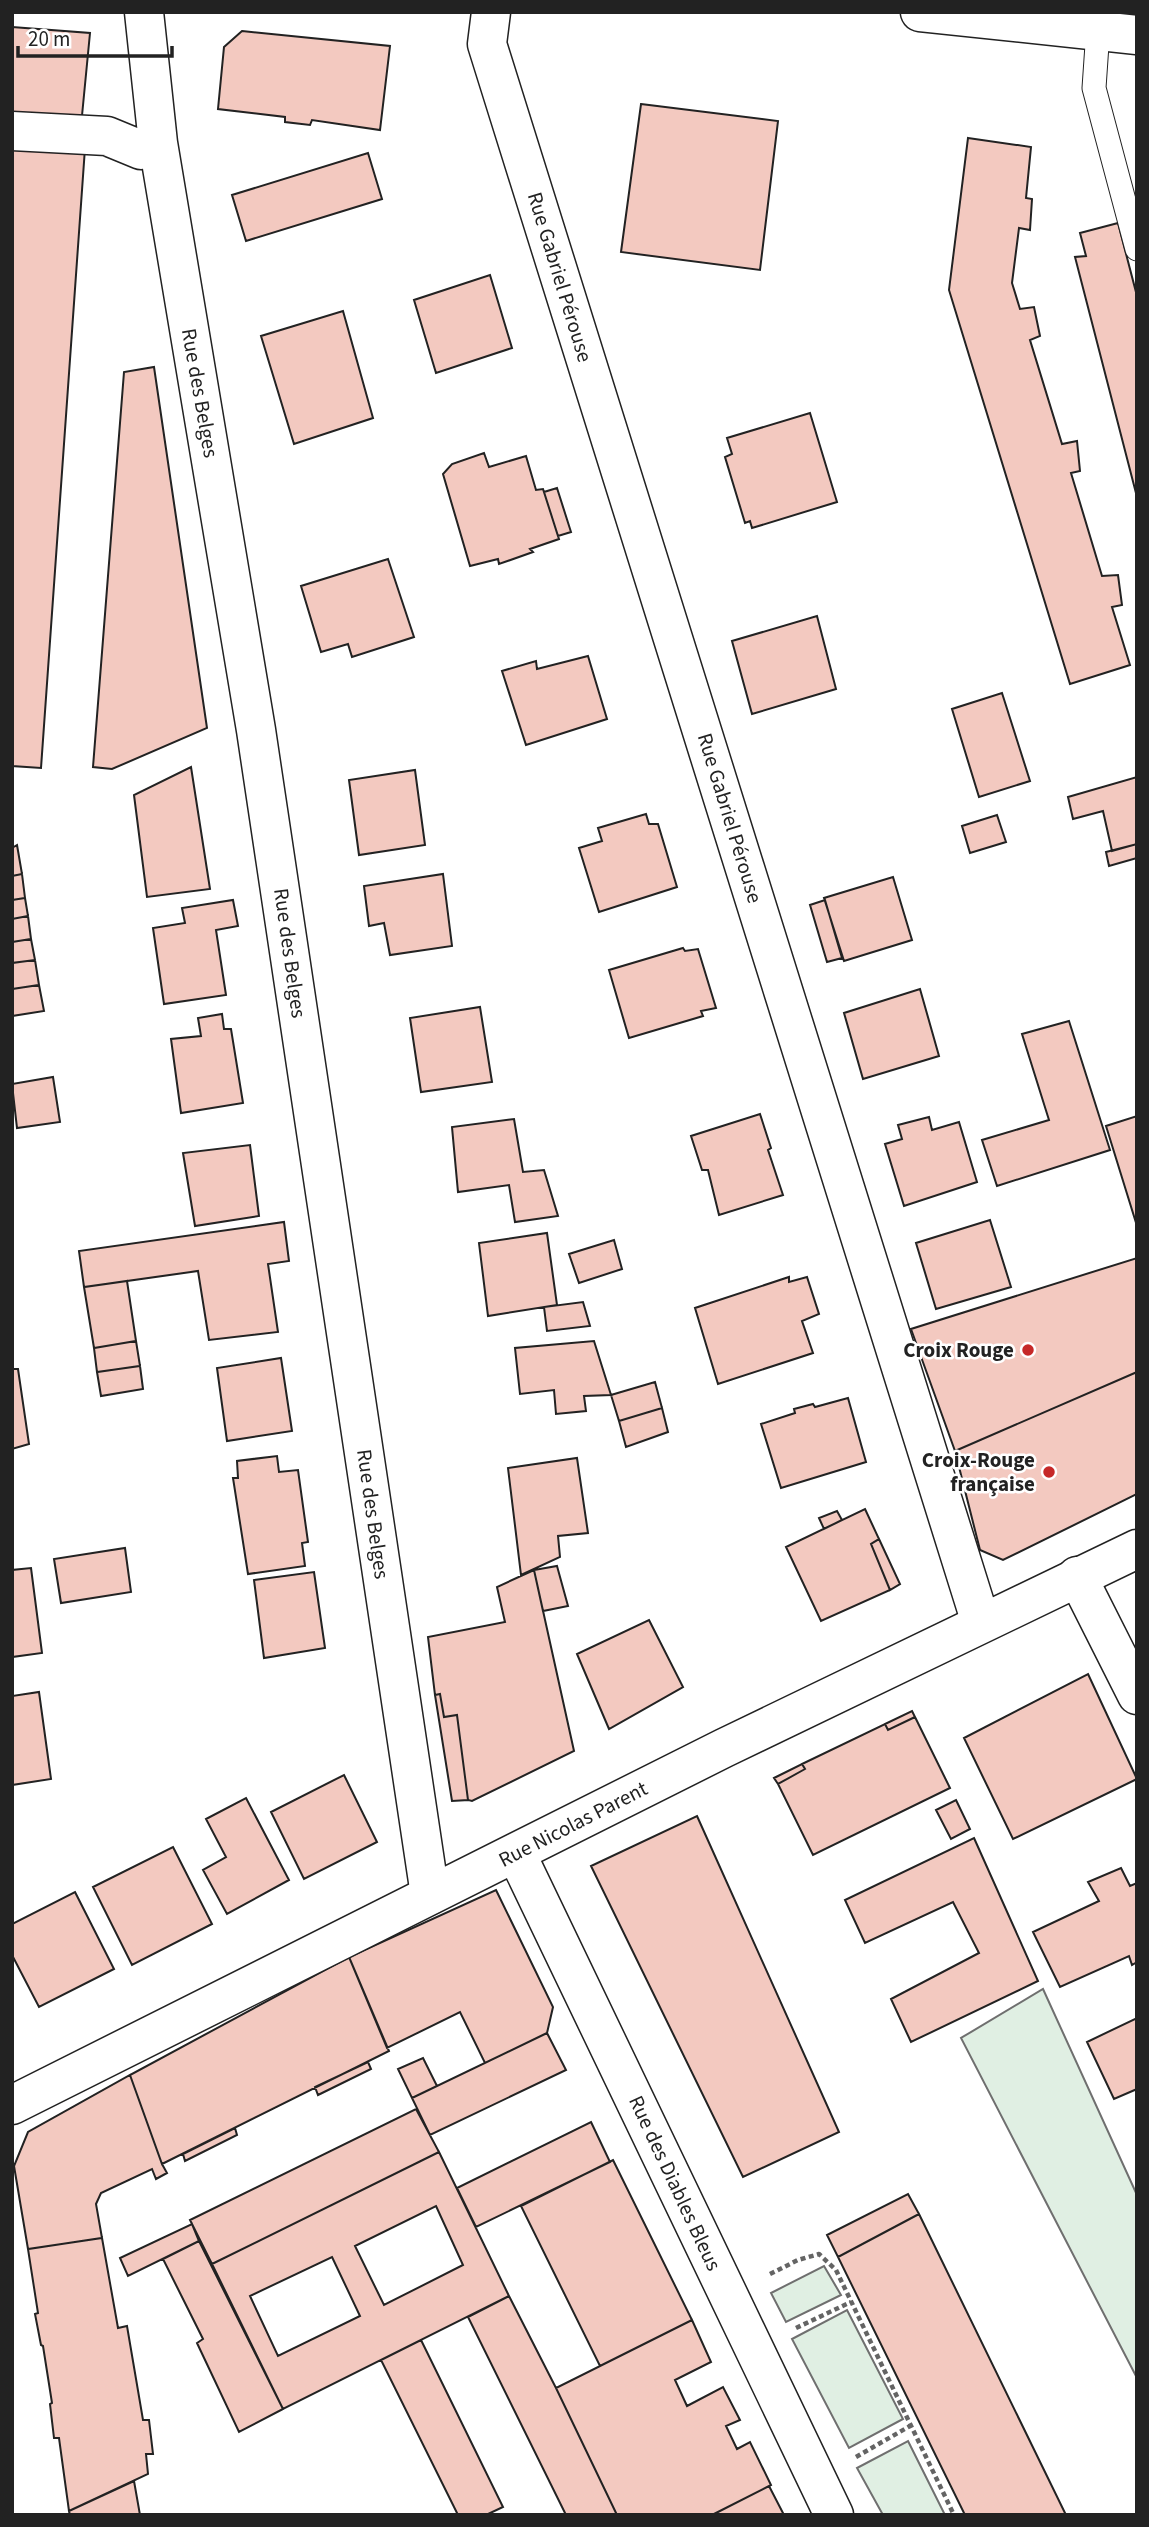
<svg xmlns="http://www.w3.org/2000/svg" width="1149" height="2527" font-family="'Source Sans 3',sans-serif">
<rect width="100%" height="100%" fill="#fff"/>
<path fill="#e0efe3" stroke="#6f6f6f" stroke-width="2" d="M 1043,1989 L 1137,2195 L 1137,2378 L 961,2038 Z
M 824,2266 L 841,2295 L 786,2322 L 771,2293 Z
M 847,2310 L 903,2419 L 849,2448 L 792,2339 Z
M 908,2441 L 945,2515 L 883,2515 L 857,2468 Z"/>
<path fill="#f3c9c0" stroke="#222" stroke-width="2" fill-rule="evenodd" d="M 12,27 L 90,33 L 81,126 L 12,121 Z
M 242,31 L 390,46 L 380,130 L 312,120 L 310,125 L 285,122 L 285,117 L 218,109 L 224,47 Z
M 641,104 L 778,121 L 760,270 L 621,252 Z
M 968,138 L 1031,147 L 1026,198 L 1032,199 L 1030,230 L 1019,228 L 1012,283 L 1020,309 L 1034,307 L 1040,336 L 1030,340 L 1062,444 L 1077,441 L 1080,471 L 1071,473 L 1102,576 L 1118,575 L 1122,605 L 1112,607 L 1130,665 L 1070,684 L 949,290 Z
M 12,139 L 85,148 L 41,768 L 12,766 Z
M 368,153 L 382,199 L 246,241 L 232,195 Z
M 1118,223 L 1137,296 L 1137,497 L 1075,257 L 1086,256 L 1080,233 Z
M 490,275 L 512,348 L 436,373 L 414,300 Z
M 343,311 L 373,418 L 294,444 L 261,336 Z
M 154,367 L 207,728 L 112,769 L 93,767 L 124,372 Z
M 810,413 L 837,502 L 752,528 L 750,521 L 745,523 L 725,457 L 732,454 L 727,438 Z
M 484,453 L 489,467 L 526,456 L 536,490 L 543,489 L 559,539 L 530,549 L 533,552 L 499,564 L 498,559 L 470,566 L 443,474 L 452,464 Z
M 557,488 L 571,532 L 558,536 L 544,492 Z
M 388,559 L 414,637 L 352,657 L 348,644 L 321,652 L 301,586 Z
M 817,616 L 836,689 L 752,714 L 732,641 Z
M 588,656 L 607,719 L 526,745 L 502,671 L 536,661 L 537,669 Z
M 1002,693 L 1030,781 L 979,797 L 952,709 Z
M 191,767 L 210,889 L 147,897 L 134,795 Z
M 415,770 L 425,845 L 359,855 L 349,780 Z
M 1137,777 L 1137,844 L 1112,851 L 1103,811 L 1073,819 L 1068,797 Z
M 646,814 L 649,824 L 658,824 L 677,887 L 599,912 L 579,848 L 602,841 L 598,828 Z
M 997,815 L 1006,842 L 970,853 L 962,826 Z
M 1137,844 L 1137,858 L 1109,866 L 1106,852 Z
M 17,845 L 22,874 L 12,876 L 12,848 Z
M 22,874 L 25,898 L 12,900 L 12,876 Z
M 443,874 L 452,946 L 390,955 L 384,923 L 369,926 L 364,886 Z
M 893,877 L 912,940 L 844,961 L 824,898 Z
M 25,898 L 28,916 L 12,919 L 12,900 Z
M 233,900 L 238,926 L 216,930 L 226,995 L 164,1004 L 153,928 L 185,923 L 182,908 Z
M 825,900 L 842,958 L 827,962 L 810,905 Z
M 28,916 L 31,939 L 12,942 L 12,919 Z
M 31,939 L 35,960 L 12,963 L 12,942 Z
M 683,948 L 685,951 L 698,949 L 716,1008 L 701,1011 L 703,1016 L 629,1038 L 609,970 Z
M 35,960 L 39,985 L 12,989 L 12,963 Z
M 39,985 L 44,1011 L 12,1016 L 12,989 Z
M 920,989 L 939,1056 L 863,1079 L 844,1013 Z
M 480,1007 L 492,1082 L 421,1092 L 410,1018 Z
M 222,1014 L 224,1029 L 231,1029 L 243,1103 L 181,1113 L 171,1039 L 201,1036 L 198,1018 Z
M 1069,1021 L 1110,1150 L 997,1186 L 982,1140 L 1049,1120 L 1022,1034 Z
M 53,1077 L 60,1122 L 17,1128 L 12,1084 Z
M 760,1114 L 771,1148 L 768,1150 L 783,1195 L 719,1215 L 708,1170 L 702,1170 L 691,1136 Z
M 1137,1116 L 1137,1226 L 1106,1126 Z
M 929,1117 L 932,1130 L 959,1122 L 977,1182 L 904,1206 L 885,1144 L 902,1139 L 898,1125 Z
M 514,1119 L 523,1172 L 544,1170 L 558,1216 L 515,1222 L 509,1185 L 458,1192 L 452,1127 Z
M 250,1145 L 259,1216 L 195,1226 L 183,1153 Z
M 990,1220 L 1011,1287 L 936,1309 L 916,1243 Z
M 284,1222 L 289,1261 L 268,1264 L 278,1332 L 209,1340 L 198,1271 L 84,1287 L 79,1251 Z
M 547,1233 L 557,1305 L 488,1316 L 479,1243 Z
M 614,1240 L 622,1269 L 579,1283 L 569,1254 Z
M 1137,1258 L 1137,1372 L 955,1451 L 911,1329 Z
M 789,1277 L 789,1282 L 807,1277 L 819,1314 L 802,1321 L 813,1353 L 718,1384 L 695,1308 Z
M 127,1281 L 136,1341 L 94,1348 L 84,1287 Z
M 583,1302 L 590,1326 L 547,1331 L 544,1307 Z
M 136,1341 L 140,1366 L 97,1372 L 94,1348 Z
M 594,1341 L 611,1395 L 584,1396 L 586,1411 L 556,1414 L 554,1390 L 520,1394 L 515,1348 Z
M 281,1358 L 292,1431 L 227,1441 L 217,1368 Z
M 140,1366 L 143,1389 L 101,1396 L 97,1372 Z
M 12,1369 L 18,1369 L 29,1444 L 12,1449 Z
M 1137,1372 L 1137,1494 L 1003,1560 L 980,1550 L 955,1451 Z
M 655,1382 L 662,1408 L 619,1421 L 611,1395 Z
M 848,1398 L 866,1462 L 781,1488 L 761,1424 L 795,1413 L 794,1409 L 813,1404 L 815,1407 Z
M 662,1408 L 668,1432 L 626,1447 L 619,1421 Z
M 277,1456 L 279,1472 L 298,1470 L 308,1542 L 302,1543 L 305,1566 L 248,1574 L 233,1478 L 238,1478 L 237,1461 Z
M 577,1458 L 588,1533 L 558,1536 L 560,1557 L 521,1575 L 508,1468 Z
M 865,1509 L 879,1539 L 871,1544 L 890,1590 L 821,1621 L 786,1547 Z
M 837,1511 L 842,1520 L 824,1529 L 819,1518 Z
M 879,1539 L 900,1584 L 890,1590 L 871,1544 Z
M 125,1548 L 131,1592 L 61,1603 L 54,1559 Z
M 557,1566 L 568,1606 L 543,1611 L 534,1570 Z
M 31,1568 L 42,1653 L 12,1657 L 12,1570 Z
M 534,1570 L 574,1751 L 472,1801 L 468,1800 L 457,1715 L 444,1717 L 440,1694 L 435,1695 L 428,1637 L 505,1622 L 497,1587 Z
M 314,1572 L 325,1648 L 264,1658 L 254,1580 Z
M 649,1620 L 683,1687 L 609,1729 L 577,1654 Z
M 1088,1674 L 1137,1779 L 1013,1839 L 964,1738 Z
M 39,1692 L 51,1779 L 12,1785 L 12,1696 Z
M 440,1694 L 444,1717 L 457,1715 L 468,1800 L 452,1801 L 435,1695 Z
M 912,1711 L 915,1717 L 888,1730 L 885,1724 Z
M 915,1717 L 950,1788 L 813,1855 L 778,1784 L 805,1769 L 802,1764 L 885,1724 L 888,1730 Z
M 802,1764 L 805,1769 L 778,1784 L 774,1778 Z
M 344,1775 L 377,1842 L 304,1879 L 271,1812 Z
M 246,1798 L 289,1880 L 227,1914 L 203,1870 L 226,1857 L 206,1819 Z
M 956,1800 L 970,1829 L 951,1839 L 936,1810 Z
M 697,1816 L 839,2132 L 743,2177 L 591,1866 Z
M 974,1838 L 1038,1981 L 911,2042 L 891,1999 L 979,1953 L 953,1902 L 865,1943 L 845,1900 Z
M 173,1847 L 212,1924 L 132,1965 L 93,1887 Z
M 1121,1868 L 1130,1886 L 1137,1883 L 1137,1962 L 1132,1965 L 1129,1956 L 1060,1987 L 1033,1932 L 1099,1901 L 1088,1882 Z
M 496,1890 L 553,2007 L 547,2033 L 485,2063 L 460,2012 L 387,2048 L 349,1957 Z
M 75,1892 L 114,1969 L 39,2007 L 12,1955 L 12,1924 Z
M 349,1957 L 389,2051 L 162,2164 L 130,2075 Z
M 1137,2018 L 1137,2089 L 1114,2099 L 1087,2042 Z
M 547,2033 L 566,2070 L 430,2135 L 412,2098 Z
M 423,2058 L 437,2086 L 412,2098 L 398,2069 Z
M 368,2062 L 371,2069 L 318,2095 L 315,2087 Z
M 130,2075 L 162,2164 L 167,2173 L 156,2179 L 152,2169 L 101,2193 L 96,2204 L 102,2238 L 28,2249 L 14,2166 L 28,2132 Z
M 416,2109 L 439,2152 L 212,2264 L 190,2220 Z
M 591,2122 L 610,2162 L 476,2227 L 457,2188 Z
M 235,2128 L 237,2135 L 185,2161 L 183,2154 Z
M 439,2152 L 509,2296 L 283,2409 L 212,2264 ZM 436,2206 L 463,2265 L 384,2305 L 355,2246 ZM 332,2257 L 360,2316 L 278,2356 L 250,2296 Z
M 613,2160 L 692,2320 L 600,2366 L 521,2206 Z
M 908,2194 L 919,2214 L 838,2257 L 827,2235 Z
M 919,2214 L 1066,2515 L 965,2515 L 838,2257 Z
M 192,2224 L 199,2241 L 128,2276 L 120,2258 Z
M 102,2238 L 118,2328 L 127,2326 L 143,2420 L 149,2420 L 153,2454 L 146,2454 L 148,2474 L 69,2511 L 59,2438 L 54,2438 L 50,2404 L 52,2403 L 43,2346 L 41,2345 L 35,2314 L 38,2313 L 28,2249 Z
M 199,2241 L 283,2409 L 239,2432 L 197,2343 L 203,2339 L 163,2259 Z
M 509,2296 L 556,2388 L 617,2515 L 566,2515 L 468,2317 Z
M 692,2320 L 711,2362 L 675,2380 L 687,2406 L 723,2387 L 740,2420 L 726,2426 L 737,2449 L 750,2442 L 771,2485 L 712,2515 L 617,2515 L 556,2388 Z
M 421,2340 L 503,2507 L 486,2515 L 458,2515 L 381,2360 Z
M 134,2481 L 140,2515 L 70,2515 L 69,2511 Z
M 769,2486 L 784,2515 L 712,2515 Z"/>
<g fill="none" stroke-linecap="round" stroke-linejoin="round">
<g stroke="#222" stroke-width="25">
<path id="service" d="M 1098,30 L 1094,88 L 1137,249"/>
</g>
<g stroke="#222" stroke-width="41">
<path id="minor" d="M 144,12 L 158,143 L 256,730 L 430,1895
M 491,12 L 487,44 L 981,1623
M 12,131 L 107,136 L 141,150
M 1077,1576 L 1137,1695
M 516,1853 L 834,2515"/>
</g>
<g stroke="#222" stroke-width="41">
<path id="tertiary" d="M 12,2105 L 724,1748 L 1137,1549"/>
</g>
<g stroke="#222" stroke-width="41">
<path id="secondary" d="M 920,12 L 1137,35"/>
</g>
<path stroke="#646464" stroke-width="4.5" stroke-dasharray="5 3.5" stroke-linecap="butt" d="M 770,2274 L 798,2260 L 819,2254 L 836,2270 L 954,2515
M 796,2328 L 851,2302
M 856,2457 L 910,2426"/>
<use href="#service" stroke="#fff" stroke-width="23"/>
<use href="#minor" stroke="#fff" stroke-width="38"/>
<use href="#tertiary" stroke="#fff" stroke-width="38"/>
<use href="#secondary" stroke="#fff" stroke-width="38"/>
</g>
<g fill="#c62828" stroke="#fff" stroke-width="2.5">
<circle cx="1028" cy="1350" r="7"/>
<circle cx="1049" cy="1472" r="7"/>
</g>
<g text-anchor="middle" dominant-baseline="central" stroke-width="5" stroke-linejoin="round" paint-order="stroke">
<g font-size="21" fill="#222" stroke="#fff">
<text transform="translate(560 277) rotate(73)">Rue Gabriel Pérouse</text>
<text transform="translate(200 393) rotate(80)">Rue des Belges</text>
<text transform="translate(730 818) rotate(73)">Rue Gabriel Pérouse</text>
<text transform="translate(290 953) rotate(82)">Rue des Belges</text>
<text transform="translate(373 1514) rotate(82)">Rue des Belges</text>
<text transform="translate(573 1824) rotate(-27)">Rue Nicolas Parent</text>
<text transform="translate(675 2183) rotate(65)">Rue des Diables Bleus</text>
</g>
<g font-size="21" font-weight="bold" fill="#222" stroke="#fff" text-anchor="end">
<text x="1014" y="1350">Croix Rouge</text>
<text x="1035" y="1460">Croix-Rouge<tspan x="1035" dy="24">française</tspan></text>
</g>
</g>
<rect width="1149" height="2527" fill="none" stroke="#222222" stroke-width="28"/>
<path d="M18 46v10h154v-10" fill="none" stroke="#222222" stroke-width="3.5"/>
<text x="28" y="46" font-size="21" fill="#222222" stroke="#ffffff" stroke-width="5" paint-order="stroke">20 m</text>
</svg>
